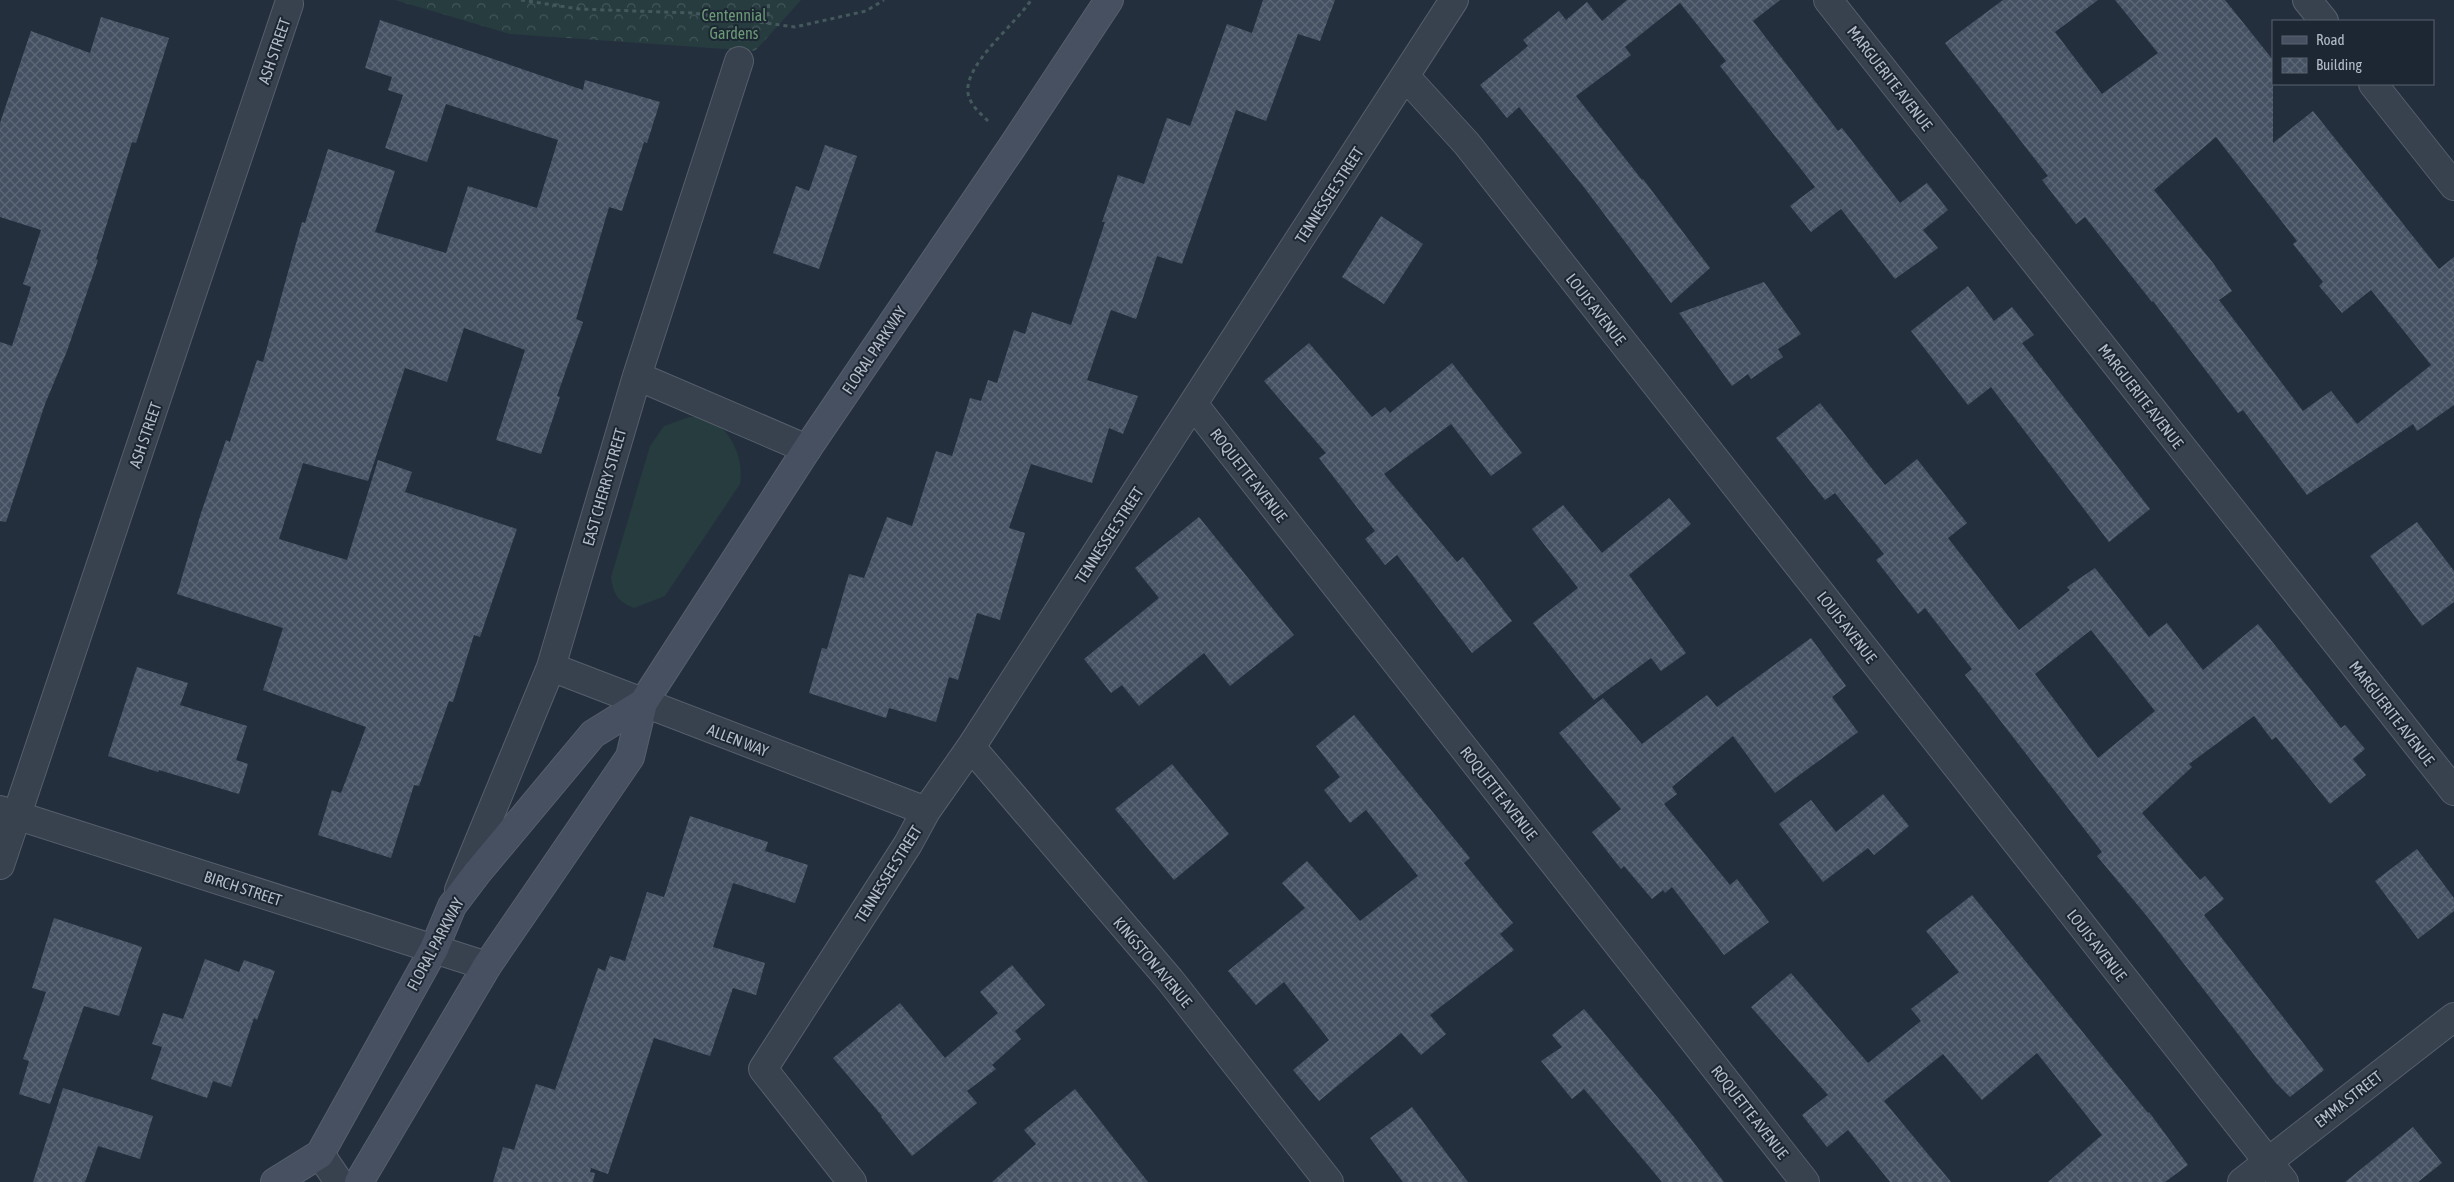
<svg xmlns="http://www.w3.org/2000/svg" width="2454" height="1182" font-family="'Asap Condensed',sans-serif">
<defs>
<pattern id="forest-crowns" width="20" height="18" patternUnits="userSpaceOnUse" patternTransform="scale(1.25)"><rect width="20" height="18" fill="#263c3f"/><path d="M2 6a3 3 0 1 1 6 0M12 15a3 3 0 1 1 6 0" fill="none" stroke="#435659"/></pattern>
<pattern id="building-cross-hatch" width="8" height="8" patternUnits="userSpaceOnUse" patternTransform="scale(1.25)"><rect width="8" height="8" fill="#455162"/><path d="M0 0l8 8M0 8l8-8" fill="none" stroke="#5d6877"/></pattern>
</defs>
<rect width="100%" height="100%" fill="#242f3e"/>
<path fill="#263c3f" d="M 689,417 C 695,417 704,417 709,419 C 732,430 744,460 740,484 L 665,596 L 634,608 C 618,602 613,594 611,577 L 650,446 L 664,426 Z"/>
<path fill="url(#forest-crowns)" d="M 395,0 L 801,0 L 755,51 L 510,34 Z"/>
<path fill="url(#building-cross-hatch)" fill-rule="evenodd" d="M 1263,0 L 1335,0 L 1320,41 L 1298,34 L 1266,121 L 1236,110 L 1182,264 L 1157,256 L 1136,319 L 1111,310 L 1087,380 L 1138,396 L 1123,434 L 1109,428 L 1092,483 L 1031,464 L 1009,528 L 1025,533 L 1000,620 L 977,613 L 958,680 L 949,677 L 936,722 L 889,708 L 886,718 L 809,693 L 822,648 L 827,649 L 849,574 L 864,578 L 887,517 L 912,526 L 936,451 L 952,456 L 970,398 L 981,401 L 988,380 L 997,383 L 1014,330 L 1025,334 L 1032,312 L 1071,325 L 1105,222 L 1102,222 L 1118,175 L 1144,184 L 1167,118 L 1190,126 L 1227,24 L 1252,33 Z
M 1627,0 L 1780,0 L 1753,21 L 1838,131 L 1842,128 L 1900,203 L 1927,183 L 1948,210 L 1923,230 L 1938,248 L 1895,279 L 1841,209 L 1811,232 L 1790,206 L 1815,187 L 1720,66 L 1726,61 L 1680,3 L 1625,47 L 1631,55 L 1576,96 L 1642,180 L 1643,179 L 1710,268 L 1671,303 L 1583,186 L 1519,107 L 1507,118 L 1480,85 L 1528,46 L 1523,40 L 1559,11 L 1566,20 L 1587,2 L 1602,21 Z
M 2003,0 L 2098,0 L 2055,32 L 2102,94 L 2158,53 L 2115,0 L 2225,0 L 2273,60 L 2273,143 L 2313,111 L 2439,269 L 2454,257 L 2454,405 L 2417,431 L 2413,424 L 2307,495 L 2243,410 L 2238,413 L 2153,301 L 2152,302 L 2085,217 L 2076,224 L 2042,180 L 2048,176 L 1945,43 ZM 2216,137 L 2297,241 L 2293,244 L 2323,282 L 2319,286 L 2342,313 L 2371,290 L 2431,365 L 2357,424 L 2331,391 L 2303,411 L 2219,300 L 2232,291 L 2213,263 L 2154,190 Z
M 101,17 L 169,38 L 136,143 L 132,142 L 96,259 L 98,260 L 67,351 L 45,404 L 6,522 L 0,521 L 0,342 L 12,346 L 31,287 L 23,284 L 41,230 L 0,217 L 0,123 L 31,31 L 90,53 Z
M 380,20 L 583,90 L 585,80 L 660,102 L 647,143 L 644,142 L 622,211 L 609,207 L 576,319 L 583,322 L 557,396 L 560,397 L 541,454 L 496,440 L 525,350 L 464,328 L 447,382 L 405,368 L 368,481 L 303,463 L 279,539 L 347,560 L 378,460 L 412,472 L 405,492 L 517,529 L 480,637 L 474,635 L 453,702 L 449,701 L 419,786 L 414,785 L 391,858 L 318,835 L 332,790 L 341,793 L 366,727 L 263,690 L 283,628 L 177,594 L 201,513 L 226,440 L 230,442 L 257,360 L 263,362 L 302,222 L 305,223 L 328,149 L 395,171 L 375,232 L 446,253 L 468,186 L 537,208 L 558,140 L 446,104 L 427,162 L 385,148 L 403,95 L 388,90 L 392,77 L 365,68 Z
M 825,145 L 857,156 L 819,269 L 773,253 L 796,186 L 809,191 Z
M 1381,216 L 1423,244 L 1384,304 L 1342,277 Z
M 1764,282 L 1801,334 L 1778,349 L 1783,357 L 1751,379 L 1748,374 L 1732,386 L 1679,313 Z
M 1968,286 L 1994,321 L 2012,307 L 2034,335 L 2022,343 L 2150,509 L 2109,542 L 1991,387 L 1968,405 L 1911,331 Z
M 1309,343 L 1372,417 L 1385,407 L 1390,413 L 1452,363 L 1522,453 L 1491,476 L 1451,424 L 1384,474 L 1457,562 L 1463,557 L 1512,621 L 1472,653 L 1397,555 L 1385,565 L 1365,539 L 1375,531 L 1319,458 L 1326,453 L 1264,381 Z
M 1820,403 L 1885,485 L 1917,459 L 1967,523 L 1948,538 L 2019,630 L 2070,590 L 2067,587 L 2095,568 L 2149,637 L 2167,623 L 2203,670 L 2258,624 L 2341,728 L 2345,725 L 2365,749 L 2353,759 L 2366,775 L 2330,804 L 2276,737 L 2272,740 L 2254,716 L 2189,764 L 2192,767 L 2142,813 L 2200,880 L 2205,876 L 2224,899 L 2204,915 L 2324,1070 L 2290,1097 L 2275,1082 L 2150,920 L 2097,856 L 2102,852 L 1965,675 L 1972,669 L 1925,608 L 1918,614 L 1876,560 L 1884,554 L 1835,493 L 1825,500 L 1776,438 ZM 2091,630 L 2155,711 L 2098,758 L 2035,674 Z
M 1669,498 L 1691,524 L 1629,575 L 1686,653 L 1661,671 L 1651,658 L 1594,700 L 1533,623 L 1578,588 L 1532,529 L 1563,505 L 1602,553 Z
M 1199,517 L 1294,635 L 1230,686 L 1204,653 L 1139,706 L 1122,685 L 1111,693 L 1084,659 L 1159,598 L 1135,568 Z
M 2417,522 L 2454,571 L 2454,602 L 2422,626 L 2370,556 Z
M 1811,638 L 1846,686 L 1832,697 L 1858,732 L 1775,793 L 1733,736 L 1672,787 L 1677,794 L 1664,804 L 1730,885 L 1737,879 L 1769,922 L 1724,955 L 1672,887 L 1665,893 L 1663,890 L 1652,899 L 1624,866 L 1621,869 L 1592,832 L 1621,809 L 1559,733 L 1603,698 L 1642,744 L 1707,695 L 1717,707 Z
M 137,667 L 188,683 L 180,705 L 247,726 L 236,760 L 248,764 L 239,794 L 159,770 L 158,772 L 108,756 Z
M 1354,715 L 1470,858 L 1464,863 L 1513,923 L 1500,934 L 1514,950 L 1430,1015 L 1446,1034 L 1421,1055 L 1401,1033 L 1319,1101 L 1293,1070 L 1329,1040 L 1284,982 L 1256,1005 L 1228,971 L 1305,908 L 1282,883 L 1307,861 L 1360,921 L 1418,876 L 1366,810 L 1350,823 L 1324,790 L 1340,777 L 1316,746 Z
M 1172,764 L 1229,834 L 1174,880 L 1115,809 Z
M 1883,794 L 1909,826 L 1874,855 L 1868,848 L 1823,882 L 1779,824 L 1811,800 L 1836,832 Z
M 690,816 L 768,842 L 765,851 L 808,865 L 795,903 L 733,883 L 713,947 L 765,963 L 756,995 L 733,988 L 710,1056 L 654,1038 L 608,1174 L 591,1168 L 590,1172 L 595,1173 L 593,1182 L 493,1182 L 503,1147 L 514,1150 L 536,1084 L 555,1090 L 598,968 L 605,971 L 610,956 L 625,961 L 647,892 L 664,897 Z
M 2417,849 L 2454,898 L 2454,911 L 2418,939 L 2375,881 Z
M 1972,895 L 2148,1113 L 2149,1112 L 2188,1165 L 2165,1182 L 2048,1182 L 2102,1135 L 2037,1053 L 1982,1100 L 1943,1054 L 1884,1101 L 1951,1182 L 1890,1182 L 1848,1130 L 1827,1147 L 1802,1115 L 1828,1095 L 1751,1007 L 1791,973 L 1868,1063 L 1921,1021 L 1911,1009 L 1959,972 L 1926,931 Z
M 54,918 L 142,947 L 119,1016 L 84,1006 L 50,1104 L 19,1094 L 29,1061 L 23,1059 L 46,992 L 32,988 Z
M 205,959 L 239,972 L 244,960 L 275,971 L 257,1020 L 254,1018 L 231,1087 L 213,1081 L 207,1098 L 151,1079 L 162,1047 L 152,1044 L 163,1013 L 183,1019 Z
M 1012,965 L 1045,1005 L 1015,1031 L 1021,1039 L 992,1065 L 996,1069 L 967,1091 L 977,1103 L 912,1156 L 881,1117 L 882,1116 L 833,1058 L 900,1003 L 945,1058 L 998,1013 L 980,992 Z
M 1584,1009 L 1674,1117 L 1724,1182 L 1662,1182 L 1584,1089 L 1572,1099 L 1541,1061 L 1562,1047 L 1552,1035 Z
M 63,1088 L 153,1116 L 140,1159 L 98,1146 L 85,1182 L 33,1182 Z
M 1075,1089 L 1148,1182 L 992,1182 L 1036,1144 L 1024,1130 Z
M 1412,1107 L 1468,1182 L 1403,1182 L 1370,1138 Z
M 2413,1127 L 2442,1163 L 2418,1182 L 2345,1182 Z"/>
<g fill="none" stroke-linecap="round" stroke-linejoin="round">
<g stroke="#565f6c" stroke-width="30">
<path id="street" d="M 1828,0 L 2454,791
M 2307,0 L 2324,21
M 1405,76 L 1467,144 L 2284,1182
M 2373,84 L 2454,186
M 637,376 L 807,449
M 1194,405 L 1805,1182
M 551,667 L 926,811
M 971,747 L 1170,980 L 1329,1182
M 0,810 L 487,966
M 0,865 L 289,4
M 459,890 L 551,667 L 637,376 L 739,61
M 320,1154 L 339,1182
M 852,1182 L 763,1069 L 908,844 L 926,811 L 971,747 L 1454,0
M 2242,1182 L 2454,1017"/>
</g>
<g stroke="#565f6c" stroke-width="30">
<path id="secondary" d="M 275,1182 L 320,1154 L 434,949 L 452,906 L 477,873 L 593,734 L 643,703
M 359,1182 L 487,966 L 630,757 L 643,703 L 807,449 L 1012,147 L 1109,0"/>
</g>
<path stroke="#44595c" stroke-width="3" stroke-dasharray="4 4" stroke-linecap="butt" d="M 521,0 L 579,9 L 692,13 L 795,27 L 866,11 L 884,0
M 767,24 L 769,0
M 988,121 C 980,113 970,105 968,93 C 964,64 1016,24 1031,0"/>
<use href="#street" stroke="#38414e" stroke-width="28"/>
<use href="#secondary" stroke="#465061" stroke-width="28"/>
</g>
<g text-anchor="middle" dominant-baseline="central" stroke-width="4" stroke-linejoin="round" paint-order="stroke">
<g font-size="16" fill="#6b9a76" stroke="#1d2633">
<text x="734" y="15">Centennial<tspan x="734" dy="18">Gardens</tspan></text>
</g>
<g font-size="16" fill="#b4bcc9" stroke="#1d2633">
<text transform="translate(274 51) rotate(-71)">ASH STREET</text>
<text transform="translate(1890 78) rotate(52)">MARGUERITE AVENUE</text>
<text transform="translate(1329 195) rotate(-57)">TENNESSEE STREET</text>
<text transform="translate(1596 309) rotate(52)">LOUIS AVENUE</text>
<text transform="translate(874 350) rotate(-56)">FLORAL PARKWAY</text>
<text transform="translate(2141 396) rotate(52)">MARGUERITE AVENUE</text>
<text transform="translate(145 435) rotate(-71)">ASH STREET</text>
<text transform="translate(1249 475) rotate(52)">ROQUETTE AVENUE</text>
<text transform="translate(604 487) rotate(-74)">EAST CHERRY STREET</text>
<text transform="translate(1109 535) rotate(-57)">TENNESSEE STREET</text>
<text transform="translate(1847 627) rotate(52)">LOUIS AVENUE</text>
<text transform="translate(2392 713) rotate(52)">MARGUERITE AVENUE</text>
<text transform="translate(738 740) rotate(21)">ALLEN WAY</text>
<text transform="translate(1499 793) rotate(52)">ROQUETTE AVENUE</text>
<text transform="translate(888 874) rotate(-58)">TENNESSEE STREET</text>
<text transform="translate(243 888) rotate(18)">BIRCH STREET</text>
<text transform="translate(435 944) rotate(-62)">FLORAL PARKWAY</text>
<text transform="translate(2097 945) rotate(52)">LOUIS AVENUE</text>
<text transform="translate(1153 962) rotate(50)">KINGSTON AVENUE</text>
<text transform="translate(2348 1099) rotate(-38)">EMMA STREET</text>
<text transform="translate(1750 1112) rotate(52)">ROQUETTE AVENUE</text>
</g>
</g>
<rect x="2272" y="20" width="162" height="65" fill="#1d2633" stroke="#59626f"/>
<rect x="2282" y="36" width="25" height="8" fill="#465061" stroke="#59626f"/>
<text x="2316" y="45" font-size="15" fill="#b4bcc9">Road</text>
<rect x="2282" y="58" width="25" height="15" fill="url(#building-cross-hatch)" stroke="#59626f"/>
<text x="2316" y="70" font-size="15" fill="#b4bcc9">Building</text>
</svg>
